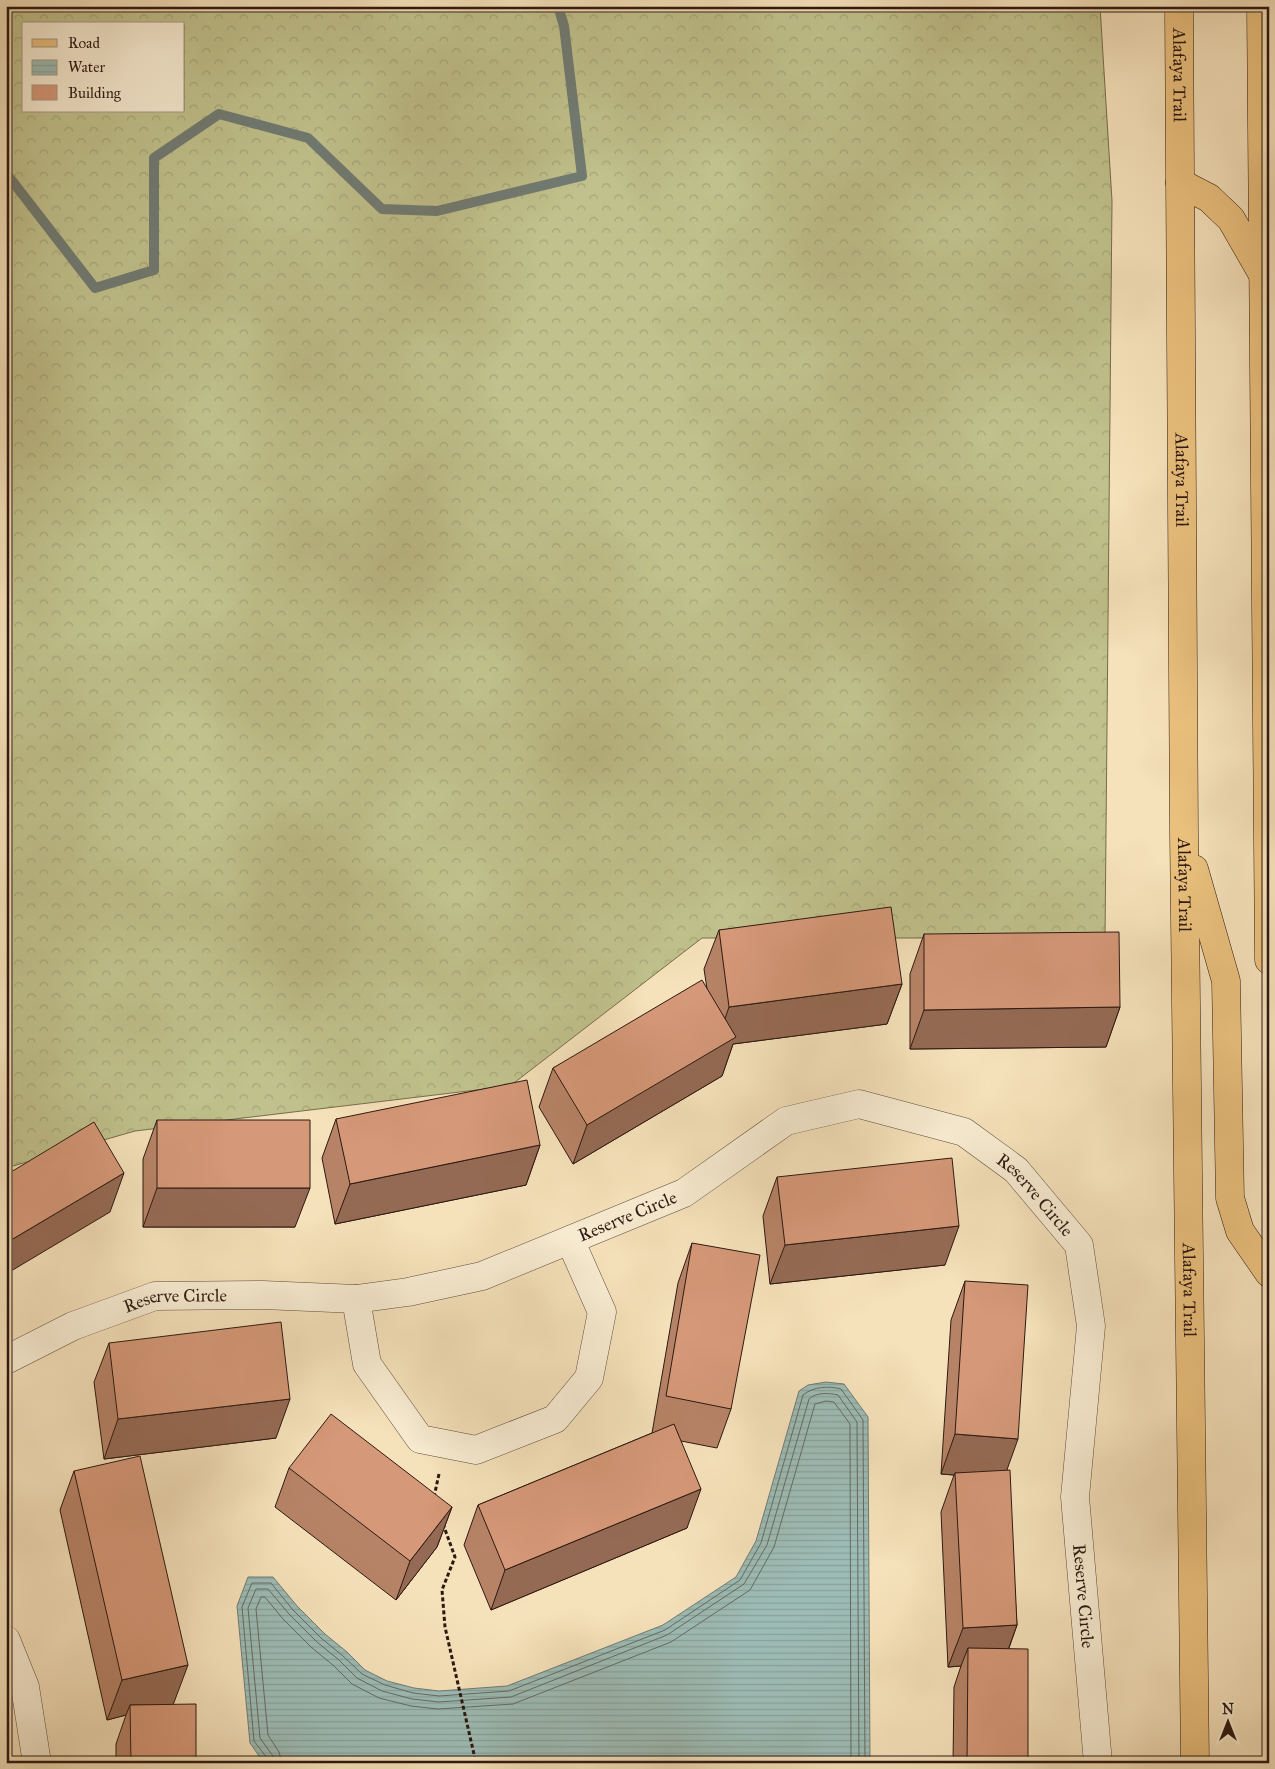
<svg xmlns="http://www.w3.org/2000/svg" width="1275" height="1769" font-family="'IM FELL Great Primer',serif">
<defs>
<pattern id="forest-crowns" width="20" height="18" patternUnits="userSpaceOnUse" patternTransform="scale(1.25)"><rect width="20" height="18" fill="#c0c18c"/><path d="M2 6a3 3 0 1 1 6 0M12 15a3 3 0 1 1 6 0" fill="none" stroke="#a5a578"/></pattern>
<pattern id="water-rules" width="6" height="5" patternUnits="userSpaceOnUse" patternTransform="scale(1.25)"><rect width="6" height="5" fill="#9dbcb5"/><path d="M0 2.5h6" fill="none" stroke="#88a19b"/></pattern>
</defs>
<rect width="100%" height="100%" fill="#f5e1ba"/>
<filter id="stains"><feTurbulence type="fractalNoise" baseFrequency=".004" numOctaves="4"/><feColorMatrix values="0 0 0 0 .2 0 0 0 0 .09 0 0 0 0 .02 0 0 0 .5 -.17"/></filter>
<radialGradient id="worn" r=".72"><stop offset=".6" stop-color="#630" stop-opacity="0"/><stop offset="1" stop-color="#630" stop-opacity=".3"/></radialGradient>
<path fill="url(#forest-crowns)" stroke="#766d4e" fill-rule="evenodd" d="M 6,6 L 1100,6 L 1112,201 L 1105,938 L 702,938 L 510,1086 L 135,1131 L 6,1168 ZM 24,24 L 184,24 L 184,111 L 24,111 Z"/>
<path fill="url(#water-rules)" stroke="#707b73" d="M 826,1382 L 844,1384 L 868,1417 L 870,1763 L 264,1763 L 250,1743 L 237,1606 L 248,1577 L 273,1577 L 297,1606 L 325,1634 L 347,1652 L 365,1670 L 387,1681 L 414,1688 L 439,1691 L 507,1686 L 663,1625 L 736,1577 L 756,1541 L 799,1391 L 808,1385 Z"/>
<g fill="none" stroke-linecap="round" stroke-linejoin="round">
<path stroke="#656a63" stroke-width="1" d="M 268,1763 L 267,1758 L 254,1741 L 242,1607 L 252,1583 L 271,1583 L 293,1610 L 321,1638 L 343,1656 L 362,1674 L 385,1685 L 413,1693 L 439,1696 L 509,1691 L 665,1630 L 740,1580 L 761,1543 L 803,1395 C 814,1386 829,1386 841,1389 L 863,1420 L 865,1763
M 274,1763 L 273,1756 L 260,1738 L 248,1608 L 256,1589 L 268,1589 L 289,1614 L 317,1642 L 339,1660 L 357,1678 L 382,1691 L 412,1699 L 439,1702 L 511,1697 L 667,1635 L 744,1584 L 767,1545 L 809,1399 C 816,1392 829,1393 838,1395 L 857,1422 L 859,1763
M 282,1763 L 279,1752 L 268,1735 L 256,1609 L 261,1597 L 265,1597 L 283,1619 L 311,1647 L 334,1666 L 352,1684 L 379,1698 L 411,1706 L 438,1709 L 513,1704 L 671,1642 L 750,1590 L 774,1547 L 815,1404 L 826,1401 L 834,1402 L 850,1424 L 851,1763"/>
<path stroke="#707b73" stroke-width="10" d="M 6,173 L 95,288 L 154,270 L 154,158 L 219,114 L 308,138 L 382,209 L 437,211 L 582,176 L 564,26 L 558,6"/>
<g stroke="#5f4b3b" stroke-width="29">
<g id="minor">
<path d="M 356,1299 L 367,1364 L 420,1439 L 476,1450 L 555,1419 L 589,1378 L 602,1312 L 570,1240"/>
<path id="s1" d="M 6,1360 L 73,1326 L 155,1296 L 263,1295 L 356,1299 L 408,1292 L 482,1276 L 684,1193 L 786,1121 L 859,1104 L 964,1132 L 1016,1170 L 1079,1245 L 1091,1326 L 1075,1497 L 1098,1763"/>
<path d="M 6,1640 L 25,1687 L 37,1763"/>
</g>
</g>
<g stroke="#2d1911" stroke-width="29">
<g id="major">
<path id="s2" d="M 1179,6 L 1184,834 L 1195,1763"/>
<path d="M 1261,6 L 1269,960"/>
<path d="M 1180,183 L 1209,198 L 1231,219 L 1262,273"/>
<path d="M 1194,869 L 1226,981 L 1230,1198 L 1240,1231 L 1269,1273"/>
</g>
</g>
<path stroke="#2d1911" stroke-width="3" stroke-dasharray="4 2.5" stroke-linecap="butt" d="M 434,1497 L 439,1474
M 443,1524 L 455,1557 L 442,1590 L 445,1627 L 476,1763"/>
<use href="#minor" stroke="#f8ecd2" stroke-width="28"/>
<use href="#major" stroke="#eac07d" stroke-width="28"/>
</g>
<path fill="#b78367" stroke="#2d1911" d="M 719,930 L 902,984 L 887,1024 L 733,1044 L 722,1076 L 573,1164 L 539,1107 L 553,1068 L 707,989 L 704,969 Z
M 924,934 L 1120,1007 L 1106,1047 L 910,1049 L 910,974 Z
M 336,1119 L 540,1145 L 526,1185 L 335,1224 L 322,1158 Z
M 157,1120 L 295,1227 L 143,1227 L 143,1159 Z
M 777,1177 L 945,1265 L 770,1284 L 763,1216 Z
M 692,1243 L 731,1409 L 717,1448 L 681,1441 L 687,1528 L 491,1610 L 464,1545 L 478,1505 L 652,1433 L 678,1283 Z
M 965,1281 L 1007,1470 L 1017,1625 L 1009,1648 L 1028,1763 L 953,1763 L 954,1687 L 961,1666 L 948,1667 L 941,1512 L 954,1475 L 941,1474 L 951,1320 Z
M 109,1343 L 276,1438 L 104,1459 L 94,1382 Z
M 289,1468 L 452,1507 L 437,1547 L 396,1600 L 275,1507 Z
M 74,1471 L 173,1704 L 196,1763 L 116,1763 L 116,1744 L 126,1715 L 107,1720 L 60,1510 Z"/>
<path fill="#956a54" stroke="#2d1911" d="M 902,984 L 887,1024 L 733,1044 L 722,1076 L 573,1164 L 587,1125 L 715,1047 L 729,1007 Z
M 1120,1007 L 1106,1047 L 910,1049 L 924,1010 Z
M 540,1145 L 526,1185 L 335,1224 L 350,1184 Z
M 124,1173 L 110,1212 L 6,1274 L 6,1243 Z
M 157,1188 L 310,1188 L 295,1227 L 143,1227 Z
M 959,1226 L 945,1265 L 770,1284 L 785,1245 Z
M 290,1399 L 276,1438 L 104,1459 L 118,1419 Z
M 955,1434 L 1018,1439 L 1004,1478 L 955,1473 L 954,1475 L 941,1474 Z
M 701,1489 L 687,1528 L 491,1610 L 505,1570 Z
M 452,1507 L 437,1547 L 396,1600 L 410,1561 Z
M 1017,1625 L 1003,1664 L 968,1648 L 961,1666 L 948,1667 L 963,1628 Z
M 188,1665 L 173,1705 L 130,1705 L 126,1715 L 107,1720 L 122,1680 Z"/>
<path fill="#d59878" stroke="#2d1911" d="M 891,907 L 902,984 L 729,1007 L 719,930 Z
M 1119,932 L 1120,1007 L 924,1010 L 924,934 Z
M 702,980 L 736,1037 L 587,1125 L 553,1068 Z
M 527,1080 L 540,1145 L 350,1184 L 336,1119 Z
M 157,1120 L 310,1120 L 310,1188 L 157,1188 Z
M 94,1122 L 124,1173 L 6,1243 L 6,1175 Z
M 952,1158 L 959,1226 L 785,1245 L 777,1177 Z
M 692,1243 L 760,1255 L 731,1409 L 666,1396 Z
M 965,1281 L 1028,1285 L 1018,1439 L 955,1434 Z
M 281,1322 L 290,1399 L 118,1419 L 109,1343 Z
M 331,1414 L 452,1507 L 410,1561 L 289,1468 Z
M 674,1424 L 701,1489 L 505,1570 L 478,1505 Z
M 140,1456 L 188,1665 L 122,1680 L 74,1471 Z
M 1010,1470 L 1017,1625 L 963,1628 L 955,1473 Z
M 968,1648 L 1028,1649 L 1028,1763 L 967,1763 Z
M 196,1704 L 196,1763 L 131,1763 L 130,1705 Z"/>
<g text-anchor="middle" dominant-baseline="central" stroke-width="4.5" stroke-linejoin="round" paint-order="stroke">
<g font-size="18" fill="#2d1911" stroke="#f8ecd2">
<text stroke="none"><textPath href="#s2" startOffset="69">Alafaya Trail</textPath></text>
<text stroke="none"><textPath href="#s2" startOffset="474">Alafaya Trail</textPath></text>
<text stroke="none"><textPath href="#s2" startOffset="879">Alafaya Trail</textPath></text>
<text stroke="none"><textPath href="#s1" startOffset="1114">Reserve Circle</textPath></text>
<text stroke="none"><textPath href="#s1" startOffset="649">Reserve Circle</textPath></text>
<text stroke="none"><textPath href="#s2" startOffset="1284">Alafaya Trail</textPath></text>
<text stroke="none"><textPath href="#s1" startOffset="182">Reserve Circle</textPath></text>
<text stroke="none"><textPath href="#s1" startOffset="1534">Reserve Circle</textPath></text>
</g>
</g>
<rect width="1275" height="1769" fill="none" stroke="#f5e1ba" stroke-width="25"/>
<rect x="8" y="8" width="1260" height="1754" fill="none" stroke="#2d1911" stroke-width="2.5"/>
<rect x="12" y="12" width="1250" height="1744" fill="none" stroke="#2d1911"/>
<rect x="22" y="22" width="162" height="90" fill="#f8ecd2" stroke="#a79885"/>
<rect x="32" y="39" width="25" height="8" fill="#eac07d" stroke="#a79885"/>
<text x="68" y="48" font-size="15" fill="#2d1911">Road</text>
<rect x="32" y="60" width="25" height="15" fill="url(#water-rules)" stroke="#a79885"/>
<text x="68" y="72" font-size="15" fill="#2d1911">Water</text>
<rect x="32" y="85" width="25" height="15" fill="#d59878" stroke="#a79885"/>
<text x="68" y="98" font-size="15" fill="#2d1911">Building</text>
<g transform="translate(1228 1722)" stroke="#f8ecd2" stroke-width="4" paint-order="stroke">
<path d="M0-4L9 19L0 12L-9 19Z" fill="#2d1911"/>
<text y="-8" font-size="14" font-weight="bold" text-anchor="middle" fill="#2d1911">N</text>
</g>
<rect width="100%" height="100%" filter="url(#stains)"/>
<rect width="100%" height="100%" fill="url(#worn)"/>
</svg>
